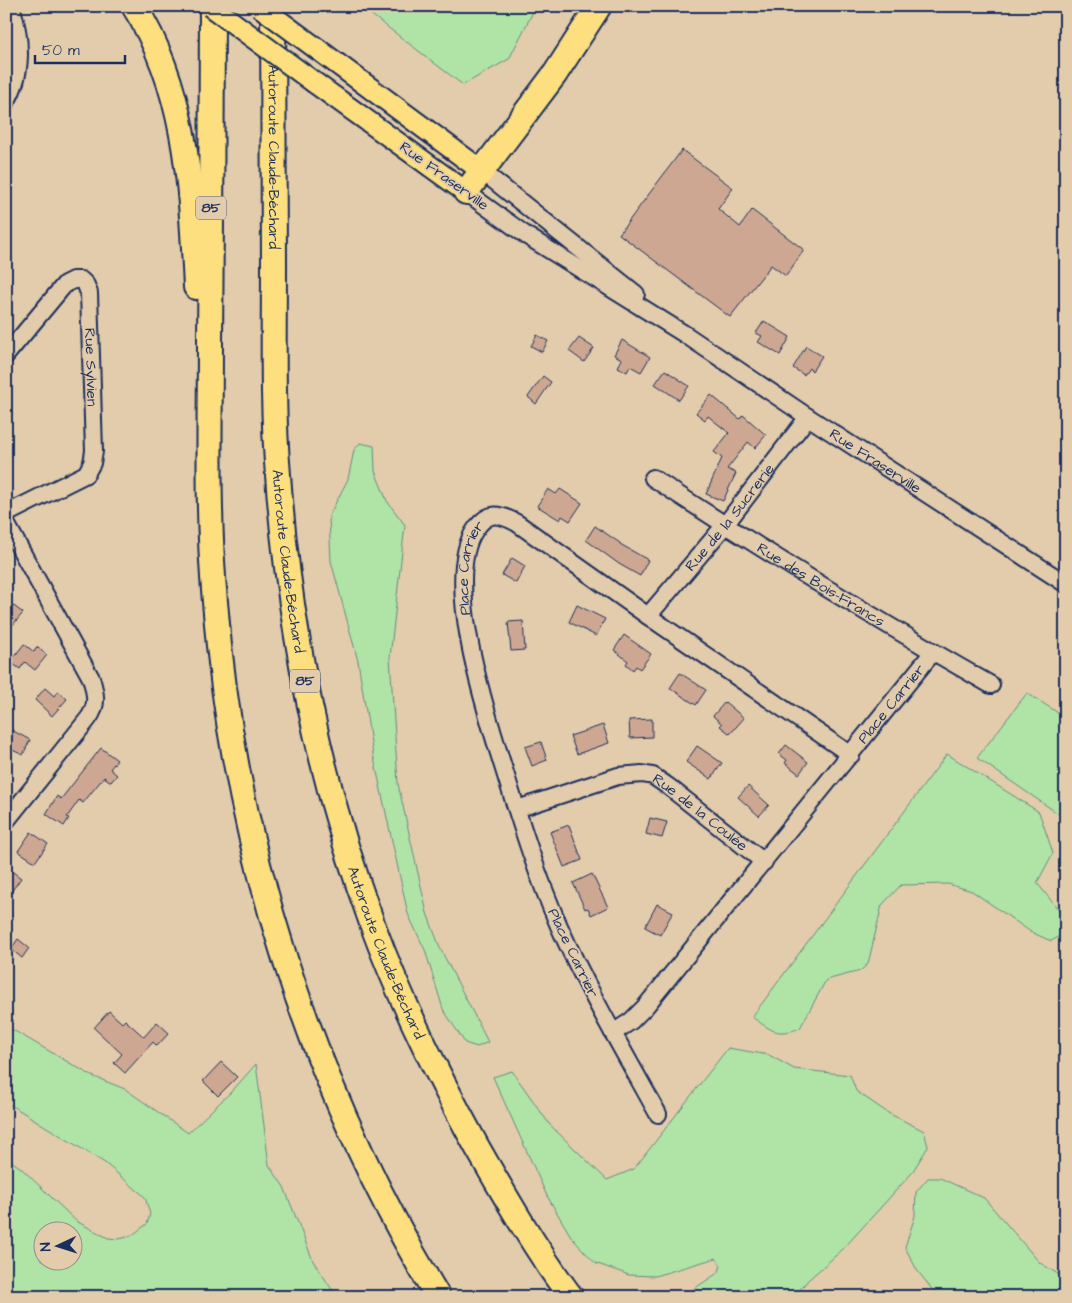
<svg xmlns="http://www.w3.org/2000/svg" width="1072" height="1303" font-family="'Architects Daughter',sans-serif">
<rect width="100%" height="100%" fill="#e2ccac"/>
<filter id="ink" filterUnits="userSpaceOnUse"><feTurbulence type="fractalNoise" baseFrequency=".02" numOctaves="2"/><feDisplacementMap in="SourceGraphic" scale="10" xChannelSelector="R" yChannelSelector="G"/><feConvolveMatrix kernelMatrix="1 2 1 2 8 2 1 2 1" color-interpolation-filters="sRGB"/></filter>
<g filter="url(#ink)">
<path fill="#afe4a6" stroke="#658a82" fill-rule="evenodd" d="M 360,6 L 536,6 L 509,59 L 463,85 Z
M 6,35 L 14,41 L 13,55 L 9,64 L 6,64 Z
M 360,443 L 374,446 L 375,471 L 387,501 L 405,525 L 390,657 L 398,784 L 427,913 L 440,948 L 488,1042 L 477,1047 L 465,1043 L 443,1009 L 425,950 L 408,914 L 372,749 L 358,661 L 331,561 L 329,516 L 348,479 L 354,450 Z
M 1027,693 L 1066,718 L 1066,819 L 977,758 Z
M 947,754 L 1039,812 L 1053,853 L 1037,883 L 1066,919 L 1066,933 L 1051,941 L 1031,932 L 972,891 L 948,884 L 901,885 L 882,905 L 868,964 L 860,971 L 826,980 L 800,1028 C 776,1037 771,1030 752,1017 Z
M 6,1026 L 92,1076 L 125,1089 L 188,1133 L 233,1090 L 256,1064 L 269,1165 L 284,1187 L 313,1261 L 337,1297 L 6,1297 L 6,1157 L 22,1169 L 76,1221 L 108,1238 L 119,1239 L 131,1236 L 147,1224 L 150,1214 L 145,1197 L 105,1163 L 6,1102 ZM 72,1230 L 72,1260 L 42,1260 L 42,1230 Z
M 728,1048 L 769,1055 L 794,1069 L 850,1075 L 856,1091 L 888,1113 L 924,1131 L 928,1147 L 911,1174 L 842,1250 L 808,1280 L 794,1297 L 682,1297 L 719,1272 L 721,1265 L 716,1258 L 655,1276 L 629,1275 L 595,1263 L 572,1238 L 547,1196 L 493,1077 L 512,1071 L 550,1125 L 607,1180 L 634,1169 Z
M 928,1178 L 940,1178 L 984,1198 L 1040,1263 L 1066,1279 L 1066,1297 L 938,1297 L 917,1270 L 905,1247 L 915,1216 L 916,1192 Z"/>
<path fill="#cea792" stroke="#1b2f5e" d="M 682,150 L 733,188 L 718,209 L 740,227 L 752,210 L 804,250 L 786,276 L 771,265 L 730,317 L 619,234 Z
M 764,321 L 790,337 L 780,355 L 758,342 L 762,336 L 756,333 Z
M 537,335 L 548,341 L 542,352 L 531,346 Z
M 579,338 L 594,348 L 584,362 L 569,351 Z
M 622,340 L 650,357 L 641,372 L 630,366 L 627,372 L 618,367 L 622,359 L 614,355 Z
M 806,346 L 822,356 L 812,371 L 809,368 L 804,375 L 793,368 Z
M 665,370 L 689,386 L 679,400 L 655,384 Z
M 543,376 L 551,382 L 536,404 L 528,397 Z
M 711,395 L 740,419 L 743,415 L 766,435 L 755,448 L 748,442 L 727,469 L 736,473 L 723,501 L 706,494 L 722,458 L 714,452 L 729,433 L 708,416 L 705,420 L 696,413 Z
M 548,489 L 556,494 L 560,489 L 582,503 L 570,521 L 562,516 L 560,520 L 537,506 Z
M 595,526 L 620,543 L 620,544 L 648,560 L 640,576 L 619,564 L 586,540 Z
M 512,558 L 525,566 L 516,583 L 502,575 Z
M 6,600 L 23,613 L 6,633 Z
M 577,605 L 605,619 L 596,636 L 569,622 Z
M 523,621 L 525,650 L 511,651 L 508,622 Z
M 624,635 L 651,654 L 640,669 L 636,666 L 633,670 L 626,664 L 628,661 L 614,650 Z
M 24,644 L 34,652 L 37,647 L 47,655 L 35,670 L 25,662 L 20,669 L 10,662 Z
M 680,673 L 706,690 L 696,705 L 670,688 Z
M 45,688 L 54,696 L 58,691 L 67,699 L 52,716 L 35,700 Z
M 725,702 L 744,718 L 730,734 L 720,726 L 722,724 L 713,716 Z
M 652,719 L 652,737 L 630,738 L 629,720 Z
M 603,725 L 609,743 L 577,754 L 570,736 Z
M 6,727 L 30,740 L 23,755 L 6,747 Z
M 541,742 L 547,760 L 532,766 L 525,747 Z
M 786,745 L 808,762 L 799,774 L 785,763 L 787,760 L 779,754 Z
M 697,746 L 722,763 L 711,779 L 686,762 Z
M 101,748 L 117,760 L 110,769 L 117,775 L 111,782 L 104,777 L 83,803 L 79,800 L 67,817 L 69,818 L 64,826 L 46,814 L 57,796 L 61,799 Z
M 748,786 L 769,805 L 759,816 L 738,797 Z
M 650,818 L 667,822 L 662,838 L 646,834 Z
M 569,825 L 582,860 L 564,867 L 550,832 Z
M 31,832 L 48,844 L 35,862 L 18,851 Z
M 6,867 L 21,878 L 6,899 Z
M 592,874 L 608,907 L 591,915 L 588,908 L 585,909 L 573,883 Z
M 657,904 L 673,912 L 660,935 L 645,927 Z
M 18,939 L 29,948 L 22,958 L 11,949 Z
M 109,1011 L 122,1023 L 125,1020 L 144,1037 L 157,1022 L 169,1033 L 157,1046 L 153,1042 L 125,1073 L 114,1063 L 122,1054 L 94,1028 Z
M 221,1062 L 237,1077 L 218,1096 L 203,1081 Z"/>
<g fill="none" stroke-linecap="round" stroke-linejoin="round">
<g stroke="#1b2f5e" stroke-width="20">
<g id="minor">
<path d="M 6,102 C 24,73 21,37 11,6"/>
<path d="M 482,171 L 636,294"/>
<path id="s1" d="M 466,192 L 527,236 L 686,335 L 808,417 L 1066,584"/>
<path id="s2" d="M 6,355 L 65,284 L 73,280 L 81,280 L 86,285 L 89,293 L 94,451 L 92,463 L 86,474 L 6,514"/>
<path id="s3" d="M 653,478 C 763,551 877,620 991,685"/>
<path d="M 6,523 L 91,678 C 96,694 98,706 88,719 L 6,821"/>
<path id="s4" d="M 648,616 L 725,525 L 808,417"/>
<path id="s5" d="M 517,809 L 618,776 L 642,774 L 653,776 L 669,787 L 764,862"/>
<path id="s6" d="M 613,1033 L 631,1021 L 645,1007 L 933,652"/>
<path id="s7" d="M 658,1114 C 624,1052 588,991 559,926 C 538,878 522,827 506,776 C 489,721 441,580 475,530 C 488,511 498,513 517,523 L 648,616 L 851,755"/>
</g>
</g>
<g stroke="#1b2f5e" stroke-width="24">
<path id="major" d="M 316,48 L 482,171
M 315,83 L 466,192"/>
</g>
<g stroke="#1b2f5e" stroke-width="28">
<g id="highway">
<path d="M 134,6 C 188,91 191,190 196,287"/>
<path d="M 212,6 C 212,118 211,229 210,341 C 210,428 207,516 215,602 C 234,847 311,1086 438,1297"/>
<path id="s8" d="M 273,6 C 274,92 274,178 274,265 C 274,335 272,405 278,475 C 289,628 320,782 373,926 C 401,1002 438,1076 477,1147 C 506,1198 536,1250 571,1297"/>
<path d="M 466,192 L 555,74 L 599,6"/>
</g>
</g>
<use href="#minor" stroke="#e2ccac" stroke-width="16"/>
<use href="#major" stroke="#fddf80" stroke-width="20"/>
<use href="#highway" stroke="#fddf80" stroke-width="24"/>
<g stroke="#1b2f5e" stroke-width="24" stroke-linecap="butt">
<path id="major-bridge" d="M 210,6 L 315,83
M 259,6 L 316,48"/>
</g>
<use href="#major-bridge" stroke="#fddf80" stroke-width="20"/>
</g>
</g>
<g text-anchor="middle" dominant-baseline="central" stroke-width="4" stroke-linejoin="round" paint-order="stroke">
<g fill="#e2ccac" stroke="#575e75" stroke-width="1">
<rect x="196" y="196.5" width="30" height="23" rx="4"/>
<rect x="290" y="669.5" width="30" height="23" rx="4"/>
</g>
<g font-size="14" font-weight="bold" fill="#1b2f5e">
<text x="211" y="208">85</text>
<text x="305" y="681">85</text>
</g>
<g font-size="15" fill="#1b2f5e" stroke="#e2ccac">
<text stroke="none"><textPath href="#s8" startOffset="151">Autoroute Claude-Béchard</textPath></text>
<text transform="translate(444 176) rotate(36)">Rue Fraserville</text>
<text stroke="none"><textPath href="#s2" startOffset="199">Rue Sylvien</textPath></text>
<text stroke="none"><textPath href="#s1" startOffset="490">Rue Fraserville</textPath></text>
<text stroke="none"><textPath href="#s4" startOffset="128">Rue de la Sucrerie</textPath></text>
<text stroke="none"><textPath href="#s8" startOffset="556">Autoroute Claude-Béchard</textPath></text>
<text stroke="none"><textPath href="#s7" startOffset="586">Place Carrier</textPath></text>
<text stroke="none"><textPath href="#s3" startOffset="199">Rue des Bois-Francs</textPath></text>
<text stroke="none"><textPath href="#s6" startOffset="432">Place Carrier</textPath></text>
<text stroke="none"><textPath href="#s5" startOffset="201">Rue de la Coulée</textPath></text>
<text stroke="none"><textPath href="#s8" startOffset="961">Autoroute Claude-Béchard</textPath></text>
<text transform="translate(573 953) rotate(64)">Place Carrier</text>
</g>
</g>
<rect width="1072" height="1303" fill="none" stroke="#e2ccac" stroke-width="25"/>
<rect x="12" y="12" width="1047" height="1278" fill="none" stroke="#1b2f5e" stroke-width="2" filter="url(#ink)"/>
<g transform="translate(58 1246) rotate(266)"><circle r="24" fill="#e2ccac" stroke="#928d8d"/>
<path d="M0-4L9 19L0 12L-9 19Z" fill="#1b2f5e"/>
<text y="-8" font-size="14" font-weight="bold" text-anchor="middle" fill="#1b2f5e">N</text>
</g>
<path d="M35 55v8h90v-8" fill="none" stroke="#1b2f5e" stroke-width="2.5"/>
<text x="42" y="55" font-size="15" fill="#1b2f5e" stroke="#e2ccac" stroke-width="4" paint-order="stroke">50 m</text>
</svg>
